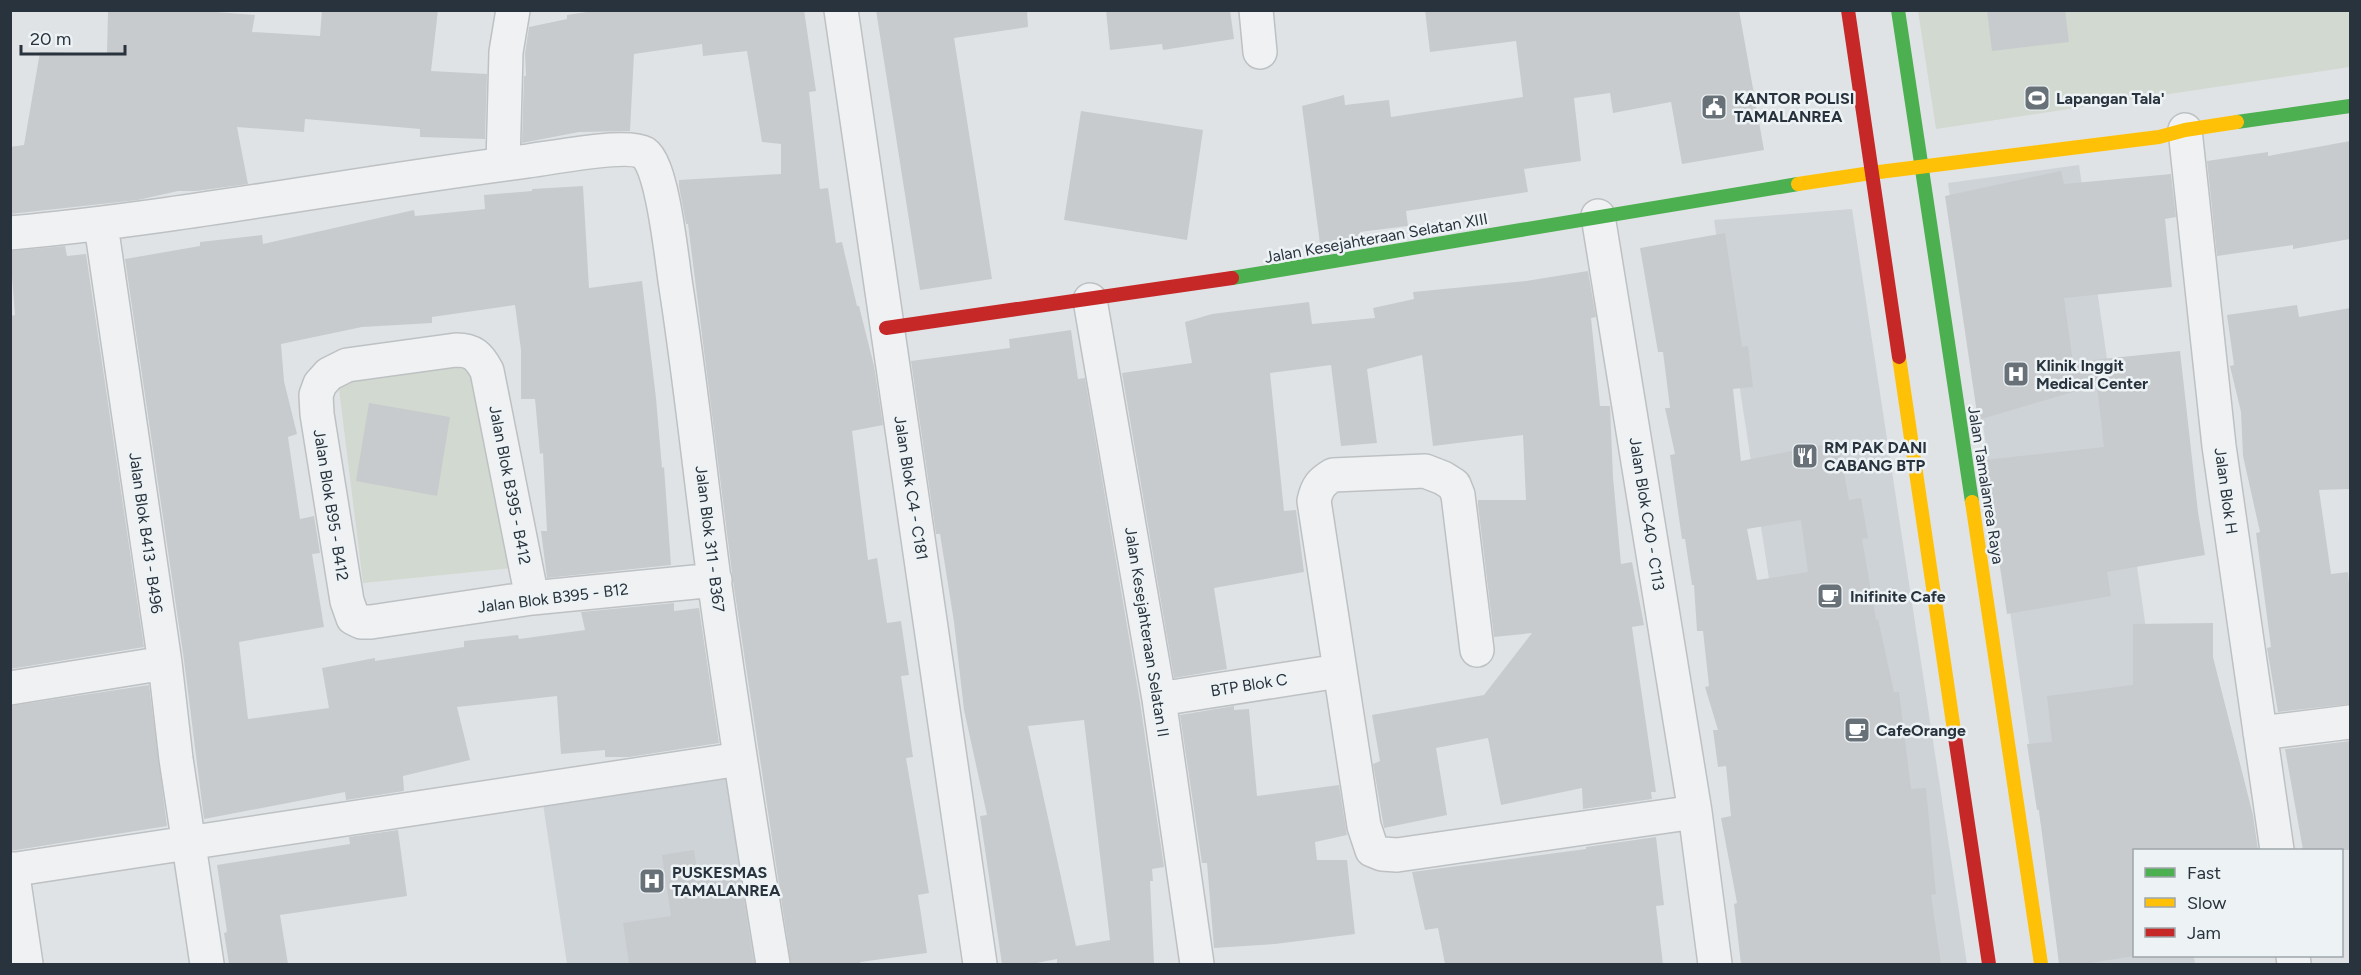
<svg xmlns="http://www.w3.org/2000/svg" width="2361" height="975" font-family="Figtree,sans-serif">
<rect width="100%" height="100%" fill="#e0e3e5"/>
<path fill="#ced3d8" d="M 2079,165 L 2178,850 L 2134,850 L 2134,956 L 2194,956 L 2195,964 L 2061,964 L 1948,183 Z
M 1852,209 L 1967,964 L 1828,964 L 1714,220 Z
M 732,771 L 764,964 L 567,964 L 542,797 Z"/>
<path fill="#d2d9d0" d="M 1918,11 L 2350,11 L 2350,67 L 1936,129 Z
M 476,364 L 512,568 L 363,583 L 338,381 Z"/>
<path fill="#c8cbcd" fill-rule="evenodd" d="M 191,10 L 255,15 L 252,32 L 320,36 L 322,10 L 438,10 L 431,71 L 487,74 L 485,139 L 420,137 L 420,129 L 305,119 L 304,132 L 237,127 L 248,184 L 196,191 L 178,191 L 138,200 L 10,214 L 10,147 L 24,145 L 40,52 L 107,54 L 108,11 Z
M 600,10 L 804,10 L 816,91 L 809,92 L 820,189 L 828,188 L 836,243 L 842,242 L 857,306 L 859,306 L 874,366 L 883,425 L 852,431 L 868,560 L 877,558 L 887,623 L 901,621 L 909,675 L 901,676 L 913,757 L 906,758 L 929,893 L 918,895 L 927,953 L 860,962 L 861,964 L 791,964 L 733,581 L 688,224 L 686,224 L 679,186 L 679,180 L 781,174 L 781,144 L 762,142 L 747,51 L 703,56 L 702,44 L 634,54 L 630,131 L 579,132 L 522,143 L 524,76 L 526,76 L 525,54 L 529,27 L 567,19 L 567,15 Z
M 876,10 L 1027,10 L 1028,27 L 954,38 L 992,279 L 920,290 Z
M 1106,10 L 1230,10 L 1234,39 L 1163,50 L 1162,44 L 1110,50 Z
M 1425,10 L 1739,10 L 1764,150 L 1682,164 L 1671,102 L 1613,113 L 1610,93 L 1574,98 L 1581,161 L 1524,169 L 1528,192 L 1406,211 L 1408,226 L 1360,232 L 1361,238 L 1320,244 L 1302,106 L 1344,95 L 1345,105 L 1389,100 L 1391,117 L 1523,97 L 1516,41 L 1430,52 Z
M 1987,10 L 2065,10 L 2069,42 L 1992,51 Z
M 1081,111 L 1203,130 L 1187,240 L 1064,220 Z
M 2350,141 L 2350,239 L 2293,249 L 2293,245 L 2217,256 L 2207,161 L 2268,152 L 2268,156 Z
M 2061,171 L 2064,184 L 2171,174 L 2176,217 L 2165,219 L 2172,287 L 2064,298 L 2073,362 L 2180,351 L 2198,512 L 2205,555 L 2107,572 L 2111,596 L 2007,614 L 1984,460 L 2104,447 L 2097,385 L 1978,420 L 1945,196 Z
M 583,186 L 589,288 L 642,281 L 656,398 L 662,468 L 664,467 L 671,565 L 547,578 L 541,531 L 547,531 L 543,453 L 540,454 L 535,399 L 521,399 L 521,350 L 515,305 L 432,317 L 432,323 L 362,327 L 281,344 L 284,381 L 297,434 L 288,437 L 300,519 L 314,516 L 320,553 L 312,554 L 324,627 L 239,642 L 248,719 L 329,708 L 322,668 L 375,658 L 375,661 L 464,647 L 464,641 L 518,635 L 519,639 L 585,630 L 581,612 L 674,603 L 674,611 L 699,608 L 719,743 L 629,757 L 605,757 L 605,750 L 561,754 L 557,696 L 457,707 L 470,760 L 403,776 L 404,791 L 346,800 L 345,792 L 204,819 L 184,660 L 125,259 L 200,246 L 200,242 L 262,235 L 263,244 L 414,210 L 415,216 L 485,209 L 484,195 L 532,191 L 532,189 Z
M 1725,233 L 1742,347 L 1748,346 L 1753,387 L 1733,389 L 1741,461 L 1838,442 L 1849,500 L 1861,498 L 1868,538 L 1862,539 L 1876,620 L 1878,619 L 1894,692 L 1899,692 L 1911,789 L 1926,788 L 1936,894 L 1931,895 L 1941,964 L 1741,964 L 1734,904 L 1737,903 L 1721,818 L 1731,816 L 1726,766 L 1718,767 L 1713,730 L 1718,730 L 1705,687 L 1709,686 L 1703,631 L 1697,631 L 1694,585 L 1692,585 L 1685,539 L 1682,539 L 1670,455 L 1675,454 L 1665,408 L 1670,408 L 1663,352 L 1658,352 L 1640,248 ZM 1801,520 L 1808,572 L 1757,580 L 1747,529 Z
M 65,246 L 67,256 L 86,254 L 144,647 L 10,669 L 10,316 L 15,315 L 10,251 Z
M 1588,271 L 1596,317 L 1591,318 L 1600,406 L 1610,406 L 1613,477 L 1621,564 L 1632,562 L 1644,625 L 1632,627 L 1656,792 L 1651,792 L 1652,799 L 1583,809 L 1582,788 L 1501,805 L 1488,738 L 1436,748 L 1447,815 L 1384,828 L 1373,764 L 1380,761 L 1372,715 L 1484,695 L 1532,633 L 1494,637 L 1478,505 L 1478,500 L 1526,500 L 1523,435 L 1433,446 L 1422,355 L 1367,369 L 1377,443 L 1341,446 L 1331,365 L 1270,373 L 1284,511 L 1296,510 L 1304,572 L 1214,588 L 1227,669 L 1174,678 L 1122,373 L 1192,363 L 1185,322 L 1212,314 L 1309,302 L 1312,324 L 1375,318 L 1373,308 L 1414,299 L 1413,292 L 1526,281 Z
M 2297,305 L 2299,317 L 2350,308 L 2350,489 L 2319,490 L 2331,574 L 2348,572 L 2350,595 L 2350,704 L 2278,712 L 2267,648 L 2271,647 L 2256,533 L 2260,532 L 2243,456 L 2241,412 L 2230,366 L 2234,365 L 2227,315 Z
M 1071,330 L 1078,379 L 1085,378 L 1140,702 L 1164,867 L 1152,869 L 1153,881 L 1150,881 L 1154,964 L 1057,964 L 1057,959 L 1032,964 L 1002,964 L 980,816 L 987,815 L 964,710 L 954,622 L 940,534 L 936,534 L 911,361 L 1010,348 L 1009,339 ZM 1084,720 L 1110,940 L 1076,946 L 1028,726 Z
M 369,403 L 450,417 L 437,496 L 356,481 Z
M 2213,623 L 2213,657 L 2253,815 L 2258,850 L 2134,850 L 2134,956 L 2084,964 L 2059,964 L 2039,810 L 2037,810 L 2027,744 L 2052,742 L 2047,696 L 2133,685 L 2133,624 Z
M 149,685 L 167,826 L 10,851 L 10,706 Z
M 1234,706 L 1234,710 L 1249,709 L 1257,796 L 1339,785 L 1347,835 L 1315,842 L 1317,860 L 1347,860 L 1355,934 L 1275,944 L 1214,948 L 1207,863 L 1202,863 L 1180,715 Z
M 2350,741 L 2350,850 L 2303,850 L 2285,749 Z
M 398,830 L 407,896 L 280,915 L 288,964 L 229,964 L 224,933 L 227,932 L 217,865 L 350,844 L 349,837 Z
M 1656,837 L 1664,905 L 1656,906 L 1663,964 L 1445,964 L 1438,928 L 1425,930 L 1412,872 L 1586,849 L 1586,847 Z
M 694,850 L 698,876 L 739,870 L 754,964 L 629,964 L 623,923 L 671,916 L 662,855 Z"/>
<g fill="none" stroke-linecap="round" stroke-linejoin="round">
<g stroke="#bec1c3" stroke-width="36">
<path id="street" d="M 841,10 L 980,964
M 1256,10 L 1260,52
M 2185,130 L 2219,446 L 2277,850
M 503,164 L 506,52 L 513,10
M 1598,216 L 1695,812 L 1715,964
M 101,225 L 165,663 L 176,759 L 207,964
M 10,233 C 184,217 355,183 528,161 C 550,158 627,143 644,153 C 663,165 672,263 676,287 C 691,384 701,482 714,579 C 732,708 752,836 773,964
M 1090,300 L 1159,699 L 1197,964
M 532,598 L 487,371 C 479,356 473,350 456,350 L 347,365 L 329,374 L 320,384 L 316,395 L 317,414 L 347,601 L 353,618 L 361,622 L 371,622 L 532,598 L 715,580
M 1477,650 L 1458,495 L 1454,485 L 1443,478 L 1425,471 L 1333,475 C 1321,482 1317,487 1314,501 L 1364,826 L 1372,850 L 1382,854 L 1397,855 L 1695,812
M 10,688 L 165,663
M 1159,699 L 1339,671
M 2260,733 L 2350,722
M 12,869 L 26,964
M 10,870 L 740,759
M 2293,956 L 2294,964"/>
</g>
<use href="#street" stroke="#eff1f2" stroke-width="33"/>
<path stroke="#4caf50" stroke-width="14" d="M 1898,10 L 1972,502
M 2237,122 L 2350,106
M 1232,278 L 1798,184"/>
<path stroke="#ffc107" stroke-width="14" d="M 1798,184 L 1871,173 L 2159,137 L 2185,130 L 2237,122
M 1899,357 L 1955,737
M 1972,502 L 2041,964"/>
<path stroke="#c62828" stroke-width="14" d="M 1848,10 L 1899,357
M 886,328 L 1232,278
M 1955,737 L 1989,964"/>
</g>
<defs>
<g id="stadium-square" transform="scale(1.35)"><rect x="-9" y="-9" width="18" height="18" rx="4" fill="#687178" stroke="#edf2f5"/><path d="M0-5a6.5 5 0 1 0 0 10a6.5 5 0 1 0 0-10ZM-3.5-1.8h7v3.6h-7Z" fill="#fff"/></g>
<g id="civic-square" transform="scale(1.35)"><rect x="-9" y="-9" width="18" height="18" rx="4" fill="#687178" stroke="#edf2f5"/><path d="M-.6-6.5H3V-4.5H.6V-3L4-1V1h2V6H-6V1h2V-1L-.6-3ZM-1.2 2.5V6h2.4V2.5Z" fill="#fff"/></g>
<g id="hospital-square" transform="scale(1.35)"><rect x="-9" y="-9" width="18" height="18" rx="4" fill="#687178" stroke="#edf2f5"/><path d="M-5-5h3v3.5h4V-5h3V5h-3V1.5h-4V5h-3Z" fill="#fff"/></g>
<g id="restaurant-square" transform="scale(1.35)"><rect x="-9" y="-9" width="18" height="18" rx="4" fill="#687178" stroke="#edf2f5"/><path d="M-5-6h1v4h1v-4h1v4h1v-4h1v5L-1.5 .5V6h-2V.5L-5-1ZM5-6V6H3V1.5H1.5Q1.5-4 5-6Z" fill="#fff"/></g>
<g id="cafe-square" transform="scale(1.35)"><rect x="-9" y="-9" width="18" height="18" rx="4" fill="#687178" stroke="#edf2f5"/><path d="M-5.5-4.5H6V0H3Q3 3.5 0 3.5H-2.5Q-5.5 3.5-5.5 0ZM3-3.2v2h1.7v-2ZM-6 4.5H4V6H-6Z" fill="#fff"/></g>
</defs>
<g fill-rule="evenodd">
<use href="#stadium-square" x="2037" y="98"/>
<use href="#civic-square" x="1714" y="107"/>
<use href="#hospital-square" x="2016" y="374"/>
<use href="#restaurant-square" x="1805" y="456"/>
<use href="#cafe-square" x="1830" y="596"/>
<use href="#cafe-square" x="1857" y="730"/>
<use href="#hospital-square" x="652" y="881"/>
</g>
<g text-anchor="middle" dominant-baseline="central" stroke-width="5" stroke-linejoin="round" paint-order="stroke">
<g font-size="16" font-weight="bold" fill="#28333d" stroke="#edf2f5" text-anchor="start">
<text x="1734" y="98">KANTOR POLISI<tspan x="1734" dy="18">TAMALANREA</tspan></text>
<text x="2056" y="98">Lapangan Tala'</text>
<text x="2036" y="365">Klinik Inggit<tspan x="2036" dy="18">Medical Center</tspan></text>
<text x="1824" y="447">RM PAK DANI<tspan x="1824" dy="18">CABANG BTP</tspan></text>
<text x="1850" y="596">Inifinite Cafe</text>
<text x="1876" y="730">CafeOrange</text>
<text x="672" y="872">PUSKESMAS<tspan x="672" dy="18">TAMALANREA</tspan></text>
</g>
<g font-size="16" fill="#28333d" stroke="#edf2f5">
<text transform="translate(1376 238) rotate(-10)">Jalan Kesejahteraan Selatan XIII</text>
<text transform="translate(510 485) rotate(79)">Jalan Blok B395 - B412</text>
<text transform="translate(1986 485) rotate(81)">Jalan Tamalanrea Raya</text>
<text transform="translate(911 488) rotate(81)">Jalan Blok C4 - C181</text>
<text transform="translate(2226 491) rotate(82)">Jalan Blok H</text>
<text transform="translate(331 505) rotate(81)">Jalan Blok B95 - B412</text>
<text transform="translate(1647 514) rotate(81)">Jalan Blok C40 - C113</text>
<text transform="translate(146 533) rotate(82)">Jalan Blok B413 - B496</text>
<text transform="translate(710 539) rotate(83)">Jalan Blok 311 - B367</text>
<text transform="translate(553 598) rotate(-7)">Jalan Blok B395 - B12</text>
<text transform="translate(1147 632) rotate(81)">Jalan Kesejahteraan Selatan II</text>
<text transform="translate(1249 685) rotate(-9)">BTP Blok C</text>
</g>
</g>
<rect width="2361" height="975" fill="none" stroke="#28333d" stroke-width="24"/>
<rect x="2133" y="849" width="210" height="108" fill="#edf2f5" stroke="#9ea6ab" stroke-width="1.5"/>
<rect x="2145" y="868" width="30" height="9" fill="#4caf50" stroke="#9ea6ab" stroke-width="1.5"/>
<text x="2187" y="879" font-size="18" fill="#28333d">Fast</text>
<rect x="2145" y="898" width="30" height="9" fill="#ffc107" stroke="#9ea6ab" stroke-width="1.5"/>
<text x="2187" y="909" font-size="18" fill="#28333d">Slow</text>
<rect x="2145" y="928" width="30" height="9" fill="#c62828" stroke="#9ea6ab" stroke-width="1.5"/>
<text x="2187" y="939" font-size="18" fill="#28333d">Jam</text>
<path d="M21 45v9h104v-9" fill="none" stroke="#28333d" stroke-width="3"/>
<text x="30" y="45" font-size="18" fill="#28333d" stroke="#edf2f5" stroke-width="4.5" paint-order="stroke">20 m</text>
</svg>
